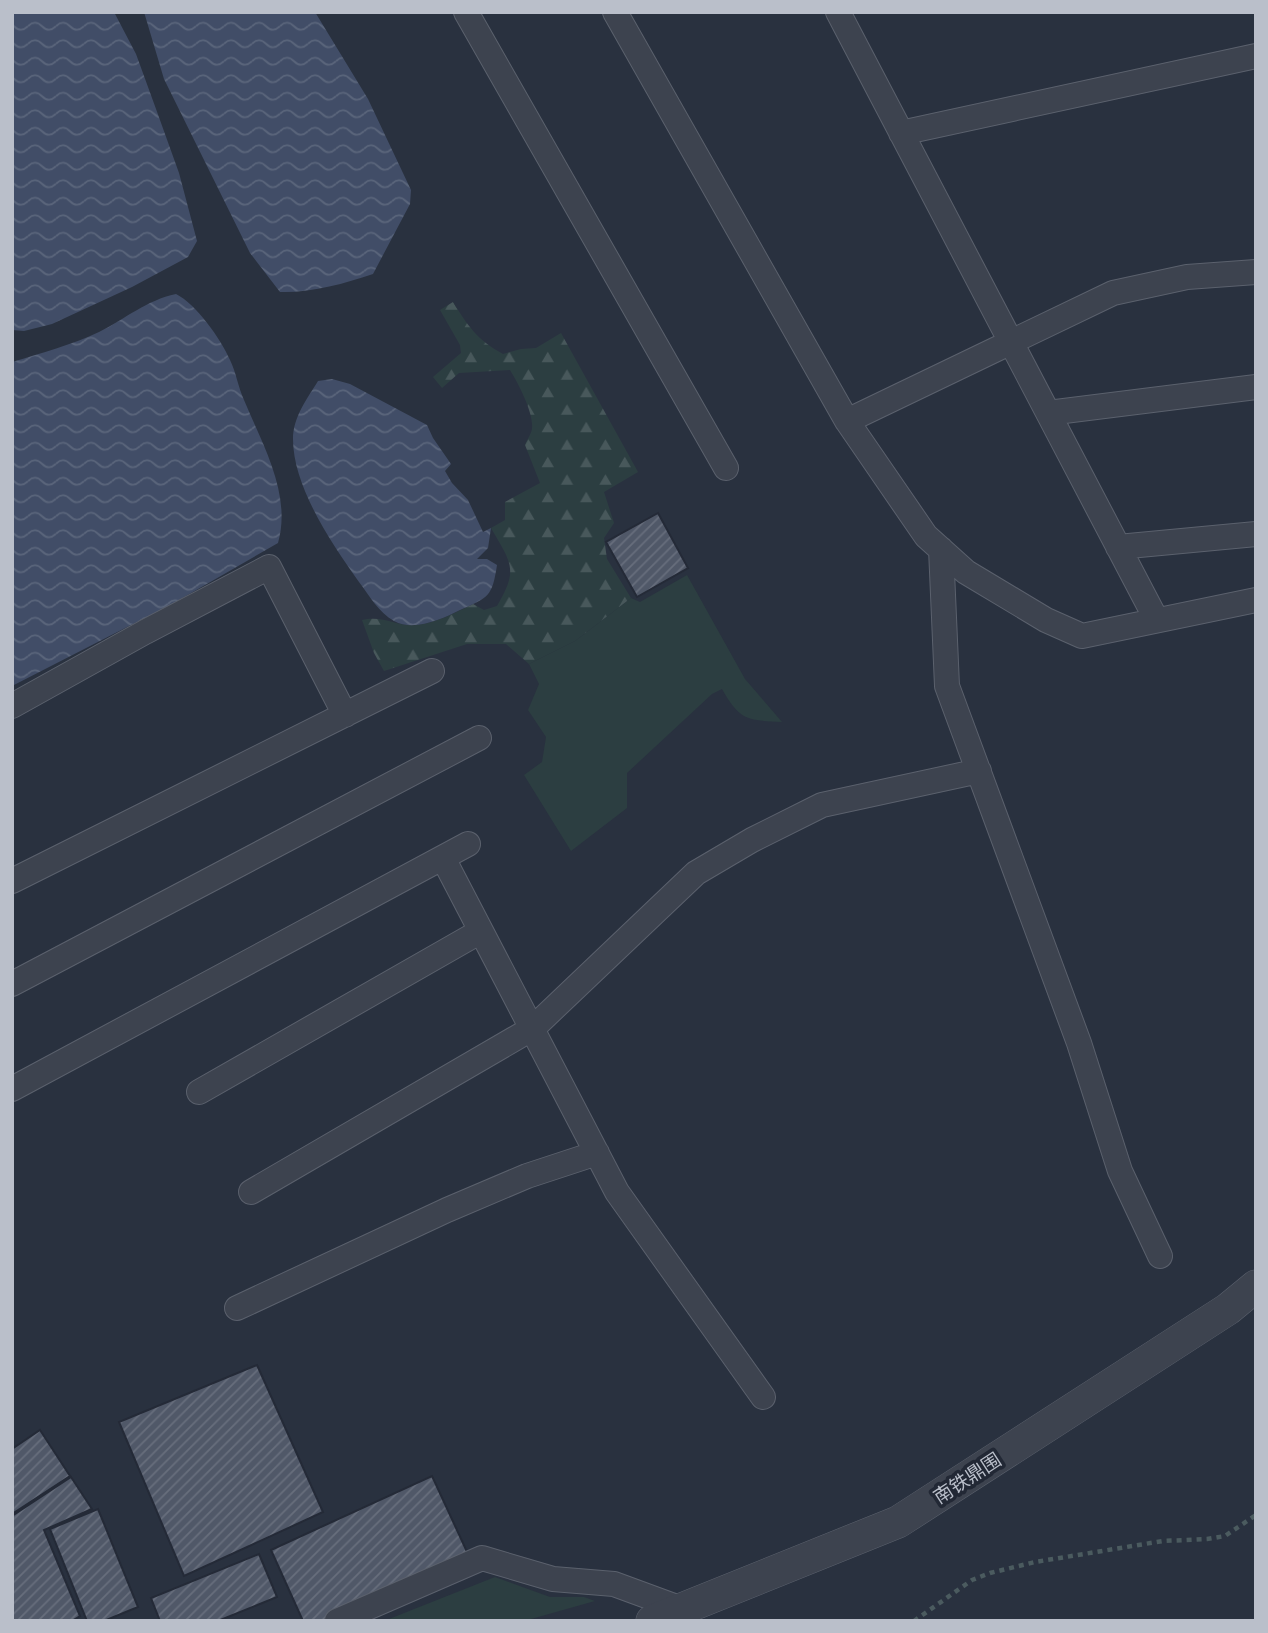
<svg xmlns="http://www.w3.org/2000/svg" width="1268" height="1633" font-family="'PT Sans Narrow','Noto Sans SC',sans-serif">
<defs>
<pattern id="forest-firs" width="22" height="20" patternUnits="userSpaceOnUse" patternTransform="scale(1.75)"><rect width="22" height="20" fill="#2c3e41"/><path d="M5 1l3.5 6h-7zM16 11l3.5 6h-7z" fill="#48585b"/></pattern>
<pattern id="water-waves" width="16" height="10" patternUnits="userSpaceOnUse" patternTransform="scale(1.75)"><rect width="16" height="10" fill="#414d67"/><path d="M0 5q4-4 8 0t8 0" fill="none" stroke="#5a657b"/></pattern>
<pattern id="building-hatch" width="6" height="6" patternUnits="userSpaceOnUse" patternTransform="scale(1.75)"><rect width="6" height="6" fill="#505868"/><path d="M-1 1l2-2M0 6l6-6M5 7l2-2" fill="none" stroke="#676e7c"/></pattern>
</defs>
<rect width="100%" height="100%" fill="#29313f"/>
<path fill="#2c3e41" d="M 687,575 L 745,679 L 782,722 C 747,720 740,721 722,689 L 712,694 L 627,773 L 627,808 L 571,851 L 524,775 L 542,762 L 546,737 L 528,710 L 539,684 L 529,664 L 575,641 L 631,598 L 640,602 Z
M 495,1577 L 550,1597 L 584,1597 L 595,1601 L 524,1621 L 384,1621 Z"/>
<path fill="url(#forest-firs)" d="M 453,302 C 468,326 477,340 503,354 L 521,349 L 536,348 L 561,333 L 638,472 L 604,492 L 614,523 L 604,538 L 607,559 L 631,598 L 575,641 L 529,664 L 506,644 L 467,644 L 384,671 L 374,653 L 362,620 C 384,615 397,627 416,625 C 436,623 455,613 473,604 L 484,610 L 497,606 C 519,569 511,563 491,528 L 505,520 L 505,502 L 540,483 L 525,445 C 527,440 531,434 532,429 C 534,413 518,383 510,370 L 459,373 L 442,388 L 433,377 L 461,353 L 460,345 L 440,310 Z"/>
<path fill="url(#water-waves)" d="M 12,12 L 114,12 L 136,54 L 156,109 L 179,173 L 197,241 L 188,257 L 132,287 L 52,324 L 24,331 L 12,330 Z
M 144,12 L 315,12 L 368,99 L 411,190 L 410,204 L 373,274 C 343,284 311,293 280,292 L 250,253 L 164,79 Z
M 176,294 C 196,304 221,339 230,360 C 236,372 238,387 244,400 C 262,444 292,494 278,543 L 172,604 L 12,686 L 12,362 C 42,353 71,345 99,332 C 125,319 147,300 176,294 Z
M 332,379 L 350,384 L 427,425 L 433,438 L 451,464 L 445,471 L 452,483 L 468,500 L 483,532 L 491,528 L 488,548 L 477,559 L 487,559 L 497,565 C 492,597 489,597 460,610 C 442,619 414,632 394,621 C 379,613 369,595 359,582 C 332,544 293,487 293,439 C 293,417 307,399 318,381 Z"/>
<path fill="url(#building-hatch)" stroke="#242a37" stroke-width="2" d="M 658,513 L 688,568 L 637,597 L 606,542 Z
M 257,1365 L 323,1512 L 184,1576 L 119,1422 Z
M 40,1430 L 70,1476 L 12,1514 L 12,1449 Z
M 432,1476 L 468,1554 L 322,1621 L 303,1621 L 271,1550 Z
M 71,1477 L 92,1509 L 44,1530 L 80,1616 L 72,1621 L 12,1621 L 12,1516 Z
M 98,1509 L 138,1607 L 104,1621 L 87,1621 L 50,1529 Z
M 259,1554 L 277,1597 L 218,1621 L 160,1621 L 151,1598 Z"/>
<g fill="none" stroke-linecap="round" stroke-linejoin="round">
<g stroke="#5b616d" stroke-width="26">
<path id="minor" d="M 466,12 L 726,468
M 615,12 L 847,421 L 926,536 L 966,572 L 1046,620 L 1082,636 L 1256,600
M 838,12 L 1156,619
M 901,133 L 1256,56
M 1048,413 L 1256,387
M 847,421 L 1113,293 L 1187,277 L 1256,272
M 1118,547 L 1256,534
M 941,549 L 947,686 L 1079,1043 L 1120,1171 L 1160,1256
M 12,706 L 145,632 L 269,567 L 345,715
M 443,858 L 617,1192 L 763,1397
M 12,881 L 432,671
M 12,984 L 479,738
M 12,1089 L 468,844
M 199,1092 L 481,931
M 251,1192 L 533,1028 L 696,873 L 752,840 L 822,805 L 979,771
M 237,1308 L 447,1210 L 527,1176 L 597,1153
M 337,1621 L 482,1558 L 553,1579 L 614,1584 L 682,1609"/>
</g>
<g stroke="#5b616d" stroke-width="33">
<path id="tertiary" d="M 652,1621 L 898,1522 L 1228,1309 L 1256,1286"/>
</g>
<path stroke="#4b5b5f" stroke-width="4.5" stroke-dasharray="5 5" stroke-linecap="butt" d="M 914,1621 L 972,1580 L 990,1573 L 1035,1562 L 1163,1541 L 1207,1539 L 1225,1536 L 1256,1515"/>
<use href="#minor" stroke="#3d434f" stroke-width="24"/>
<use href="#tertiary" stroke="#3d434f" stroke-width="32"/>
</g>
<g text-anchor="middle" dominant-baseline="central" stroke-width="7" stroke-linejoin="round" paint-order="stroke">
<g font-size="19" fill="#babfca" stroke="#222835">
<text transform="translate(967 1478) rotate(-33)">南铁鼎围</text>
</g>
</g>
<rect width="1268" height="1633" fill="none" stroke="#babfca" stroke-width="28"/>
</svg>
